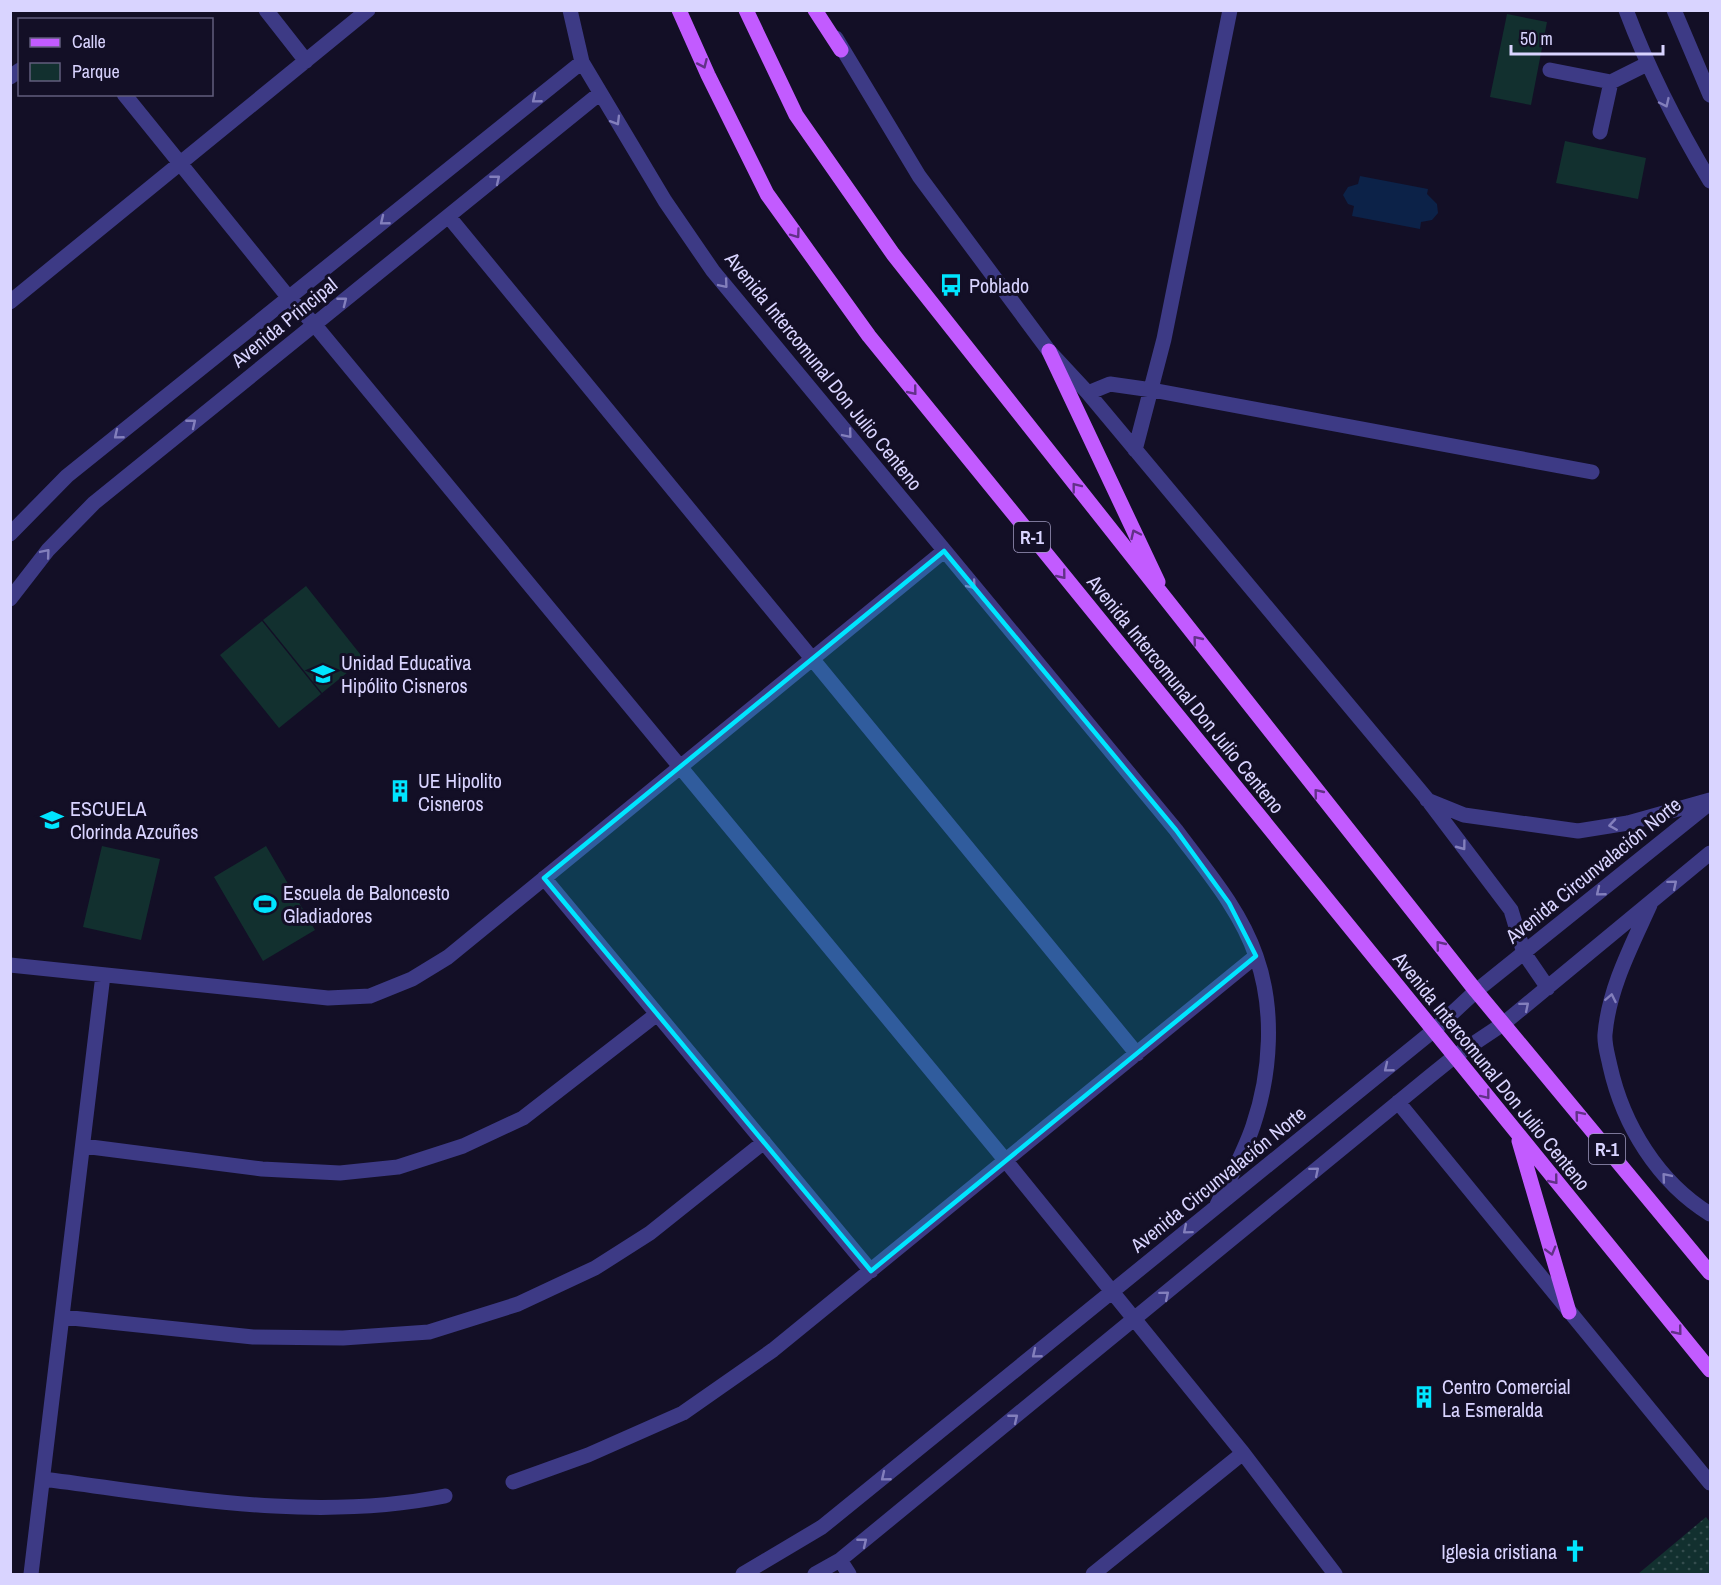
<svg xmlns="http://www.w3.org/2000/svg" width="1721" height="1585" font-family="'Archivo Narrow',sans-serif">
<defs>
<pattern id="grass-dots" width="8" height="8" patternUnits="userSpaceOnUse" patternTransform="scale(1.5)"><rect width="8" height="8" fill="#12302f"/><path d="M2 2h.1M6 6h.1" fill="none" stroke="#344d4e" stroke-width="1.8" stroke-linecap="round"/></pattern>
</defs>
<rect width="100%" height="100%" fill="#130f26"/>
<path fill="url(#grass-dots)" d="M 1706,1517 L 1710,1522 L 1710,1574 L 1638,1574 Z"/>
<path fill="#12302f" d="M 1507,14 L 1547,22 L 1531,105 L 1490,97 Z
M 1565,141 L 1646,158 L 1638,199 L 1556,183 Z
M 306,586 L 364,659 L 322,693 L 263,620 Z
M 262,621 L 321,694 L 279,728 L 220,655 Z
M 102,846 L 160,859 L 141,940 L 83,927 Z
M 266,846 L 315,930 L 263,961 L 214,877 Z"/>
<path fill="#0c2248" d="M 1360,176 L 1428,189 L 1427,194 L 1437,204 L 1438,213 L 1432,220 L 1421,222 L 1420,229 L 1352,216 L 1354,206 L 1348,204 L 1343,195 L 1348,187 L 1358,184 Z"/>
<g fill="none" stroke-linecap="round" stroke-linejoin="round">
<path stroke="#3d3a85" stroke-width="15" d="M 266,10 L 306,61
M 570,10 L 582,62 L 665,201 L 713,271 L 1176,830 C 1205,869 1240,909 1256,956 C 1275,1009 1271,1073 1253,1126 C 1244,1153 1229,1179 1217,1205
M 1626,10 C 1649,71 1677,126 1710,181
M 1674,10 L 1710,95
M 836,38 L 919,176 L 1049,351 L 1088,393 L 1427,799 L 1511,910 L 1524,953 L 1548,988
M 1550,70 L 1611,82 L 1647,64
M 10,77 L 20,70
M 124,94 L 289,298 L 314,324 L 1006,1161 L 1243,1453 L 1335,1574
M 1600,132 L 1611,82
M 449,217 L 1137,1054
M 10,302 L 368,10
M 1088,393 L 1110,384 L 1152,390 L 1592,472
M 1135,450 L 1164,339 L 1230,10
M 10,534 L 67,476 L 582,62
M 10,599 L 48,550 L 94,503 L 599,94
M 1427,800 L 1464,815 L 1578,831 L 1628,823 L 1710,800
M 544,878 L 871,1271
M 1650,905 C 1631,947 1609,988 1605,1034 C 1604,1044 1608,1056 1610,1066 C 1623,1125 1658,1182 1710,1214
M 10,965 L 328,998 L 370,996 L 412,979 L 448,957 L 944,551
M 1398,1102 L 1710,1483
M 83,1146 L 262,1169 L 340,1173 L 398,1167 L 463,1146 L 523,1118 L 657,1014
M 62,1317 L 253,1337 L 343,1338 L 429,1332 L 518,1304 L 595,1268 L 650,1233 L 764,1142
M 43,1479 C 176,1496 311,1523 445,1496
M 513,1482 L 588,1455 L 683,1413 L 773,1350 L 1256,956
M 840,1560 L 849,1574
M 31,1574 L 103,975
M 743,1574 L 822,1527 L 1433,1031 L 1476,991 L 1710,803
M 815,1574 L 840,1560 L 1429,1077 L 1455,1056 L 1503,1024 L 1710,853
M 1093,1574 L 1243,1453"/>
<path stroke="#c25bff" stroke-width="15" d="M 679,10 L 708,75 L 767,194 L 869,336 L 1710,1370
M 746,10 L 796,115 L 893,254 L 1476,991 L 1710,1273
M 815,10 L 841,50
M 1049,351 L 1158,582
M 1519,1141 L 1569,1312"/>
</g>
<defs><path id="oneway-chevron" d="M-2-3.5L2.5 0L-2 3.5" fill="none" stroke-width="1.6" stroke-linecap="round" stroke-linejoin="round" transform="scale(1.5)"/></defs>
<g stroke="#623188">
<use href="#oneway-chevron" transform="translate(703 64) rotate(66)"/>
<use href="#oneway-chevron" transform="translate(796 234) rotate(54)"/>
<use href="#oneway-chevron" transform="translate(913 391) rotate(51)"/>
<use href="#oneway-chevron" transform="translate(1076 487) rotate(-128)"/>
<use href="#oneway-chevron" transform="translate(1135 534) rotate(-115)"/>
<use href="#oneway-chevron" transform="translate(1062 575) rotate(51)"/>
<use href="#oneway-chevron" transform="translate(1197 640) rotate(-129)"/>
<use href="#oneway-chevron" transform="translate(1318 793) rotate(-129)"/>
<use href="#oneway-chevron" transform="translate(1440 945) rotate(-129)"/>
<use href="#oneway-chevron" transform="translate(1486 1095) rotate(52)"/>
<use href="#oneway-chevron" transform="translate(1579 1115) rotate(-130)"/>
<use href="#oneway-chevron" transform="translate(1554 1180) rotate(51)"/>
<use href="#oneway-chevron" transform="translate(1551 1251) rotate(74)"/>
<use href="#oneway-chevron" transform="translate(1678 1331) rotate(51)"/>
</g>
<g stroke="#837fbc">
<use href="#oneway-chevron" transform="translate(536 99) rotate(141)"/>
<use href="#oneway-chevron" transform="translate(1665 103) rotate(65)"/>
<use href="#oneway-chevron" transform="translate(616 121) rotate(59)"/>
<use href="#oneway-chevron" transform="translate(496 179) rotate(-39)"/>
<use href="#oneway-chevron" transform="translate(384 221) rotate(141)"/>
<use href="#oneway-chevron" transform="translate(724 284) rotate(50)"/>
<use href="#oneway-chevron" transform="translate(343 301) rotate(-38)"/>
<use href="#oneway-chevron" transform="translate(192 423) rotate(-39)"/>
<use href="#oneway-chevron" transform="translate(848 434) rotate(50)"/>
<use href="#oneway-chevron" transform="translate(118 435) rotate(141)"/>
<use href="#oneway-chevron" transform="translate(46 553) rotate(-50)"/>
<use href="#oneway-chevron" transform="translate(972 585) rotate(50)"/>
<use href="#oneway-chevron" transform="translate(1613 825) rotate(171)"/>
<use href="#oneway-chevron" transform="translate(1462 846) rotate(53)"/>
<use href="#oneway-chevron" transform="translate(1673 884) rotate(-40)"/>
<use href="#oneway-chevron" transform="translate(1600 892) rotate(141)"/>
<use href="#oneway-chevron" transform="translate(1611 998) rotate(-79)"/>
<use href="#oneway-chevron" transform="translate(1525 1006) rotate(-40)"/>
<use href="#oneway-chevron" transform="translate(1388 1068) rotate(141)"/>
<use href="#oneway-chevron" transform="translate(1315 1171) rotate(-40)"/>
<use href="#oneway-chevron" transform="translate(1666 1177) rotate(-130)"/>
<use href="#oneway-chevron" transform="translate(1187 1230) rotate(140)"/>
<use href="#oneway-chevron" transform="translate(1165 1295) rotate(-40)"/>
<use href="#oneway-chevron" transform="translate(1036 1354) rotate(141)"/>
<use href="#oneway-chevron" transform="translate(1014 1418) rotate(-39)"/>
<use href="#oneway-chevron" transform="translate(885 1477) rotate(141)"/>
<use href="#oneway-chevron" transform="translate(863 1542) rotate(-39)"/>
</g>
<path fill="#00e5ff" fill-opacity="0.2" stroke="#00e5ff" stroke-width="4.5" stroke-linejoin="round" d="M 944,551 L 1176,830 L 1229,903 L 1256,956 L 871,1271 L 544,878 Z"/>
<defs>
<g id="bus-bare" transform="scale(1.8)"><path d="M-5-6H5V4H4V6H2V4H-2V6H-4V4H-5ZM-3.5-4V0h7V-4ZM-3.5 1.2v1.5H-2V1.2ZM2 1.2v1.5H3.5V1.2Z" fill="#00e5ff" stroke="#130f26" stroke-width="2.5" paint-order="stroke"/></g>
<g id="school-bare" transform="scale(1.8)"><path d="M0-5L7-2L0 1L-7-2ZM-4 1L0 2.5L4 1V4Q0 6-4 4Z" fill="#00e5ff" stroke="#130f26" stroke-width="2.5" paint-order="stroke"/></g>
<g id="building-bare" transform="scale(1.8)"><path d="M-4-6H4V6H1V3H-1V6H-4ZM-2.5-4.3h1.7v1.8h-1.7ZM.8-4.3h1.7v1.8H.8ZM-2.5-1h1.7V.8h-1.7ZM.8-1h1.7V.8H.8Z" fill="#00e5ff" stroke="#130f26" stroke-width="2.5" paint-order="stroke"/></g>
<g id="stadium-bare" transform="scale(1.8)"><path d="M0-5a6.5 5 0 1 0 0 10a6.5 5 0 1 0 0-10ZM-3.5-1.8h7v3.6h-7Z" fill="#00e5ff" stroke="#130f26" stroke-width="2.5" paint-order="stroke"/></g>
<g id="church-bare" transform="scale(1.8)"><path d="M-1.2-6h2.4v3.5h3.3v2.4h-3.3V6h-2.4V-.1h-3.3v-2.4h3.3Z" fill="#00e5ff" stroke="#130f26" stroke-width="2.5" paint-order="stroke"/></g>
</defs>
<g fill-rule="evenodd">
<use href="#bus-bare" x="951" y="285"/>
<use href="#school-bare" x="323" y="674"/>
<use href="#building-bare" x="400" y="791"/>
<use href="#school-bare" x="52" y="820"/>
<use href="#stadium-bare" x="265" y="904"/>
<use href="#building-bare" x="1424" y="1397"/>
<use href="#church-bare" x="1575" y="1551"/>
</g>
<g text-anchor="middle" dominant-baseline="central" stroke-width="6" stroke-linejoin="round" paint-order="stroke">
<g fill="#130f26" stroke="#9e99be" stroke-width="1.5">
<rect x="1014" y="522" width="36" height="30" rx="4.5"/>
<rect x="1589" y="1134" width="36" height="30" rx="4.5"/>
</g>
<g font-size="18" font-weight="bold" fill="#d9d4ff">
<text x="1032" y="537">R-1</text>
<text x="1607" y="1149">R-1</text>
</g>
<g font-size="20" fill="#d9d4ff" stroke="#130f26" text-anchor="start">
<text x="969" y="285">Poblado</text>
<text x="341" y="662">Unidad Educativa<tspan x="341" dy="23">Hipólito Cisneros</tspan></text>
<text x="418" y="780">UE Hipolito<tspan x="418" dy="23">Cisneros</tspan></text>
<text x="70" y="808">ESCUELA<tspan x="70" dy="23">Clorinda Azcuñes</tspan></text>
<text x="283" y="892">Escuela de Baloncesto<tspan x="283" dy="23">Gladiadores</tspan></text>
<text x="1442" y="1386">Centro Comercial<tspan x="1442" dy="23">La Esmeralda</tspan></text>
<text x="1557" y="1551" text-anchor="end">Iglesia cristiana</text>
</g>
<g font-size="20" fill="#d9d4ff" stroke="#130f26">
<text transform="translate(284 322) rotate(-39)">Avenida Principal</text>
<text transform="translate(824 371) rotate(51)">Avenida Intercomunal Don Julio Centeno</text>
<text transform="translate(1186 694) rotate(51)">Avenida Intercomunal Don Julio Centeno</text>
<text transform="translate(1593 870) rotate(-39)">Avenida Circunvalación Norte</text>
<text transform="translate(1492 1071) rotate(51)">Avenida Intercomunal Don Julio Centeno</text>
<text transform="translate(1218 1179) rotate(-39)">Avenida Circunvalación Norte</text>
</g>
</g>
<rect width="1721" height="1585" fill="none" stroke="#d9d4ff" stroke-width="24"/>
<rect x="18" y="18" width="195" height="78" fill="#130f26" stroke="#625e7d" stroke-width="1.5"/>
<rect x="30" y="38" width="30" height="9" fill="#c25bff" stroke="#625e7d" stroke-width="1.5"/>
<text x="72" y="48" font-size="18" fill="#d9d4ff">Calle</text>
<rect x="30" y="63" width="30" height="18" fill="#12302f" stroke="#625e7d" stroke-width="1.5"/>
<text x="72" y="78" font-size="18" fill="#d9d4ff">Parque</text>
<path d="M1511 45v9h152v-9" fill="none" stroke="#d9d4ff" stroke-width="3"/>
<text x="1520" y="45" font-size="18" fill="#d9d4ff" stroke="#130f26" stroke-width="4.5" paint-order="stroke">50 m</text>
</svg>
